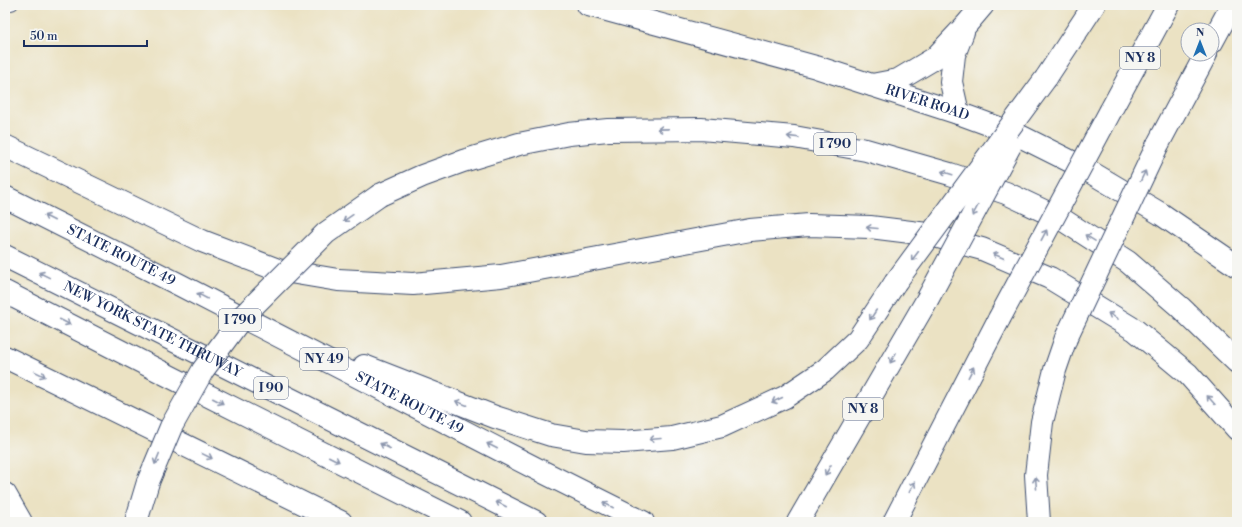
<svg xmlns="http://www.w3.org/2000/svg" width="1242" height="527" font-family="'Libre Bodoni',serif">
<rect width="100%" height="100%" fill="#f6f6f2"/>
<filter id="ink" filterUnits="userSpaceOnUse"><feTurbulence type="fractalNoise" baseFrequency=".025" numOctaves="2"/><feDisplacementMap in="SourceGraphic" scale="8" xChannelSelector="R" yChannelSelector="G"/><feConvolveMatrix kernelMatrix="1 2 1 2 8 2 1 2 1" color-interpolation-filters="sRGB"/></filter>
<filter id="wash" filterUnits="userSpaceOnUse"><feTurbulence type="fractalNoise" baseFrequency=".012" numOctaves="4" result="noise"/><feDisplacementMap in="SourceGraphic" scale="16" xChannelSelector="R" yChannelSelector="G"/><feGaussianBlur stdDeviation="0.9" result="paint"/><feColorMatrix in="noise" values="0 0 0 0 0 0 0 0 0 0 0 0 0 0 0 0 0 1.4 0 .05"/><feComposite in="paint" operator="in"/></filter>
<g filter="url(#wash)">
<rect width="100%" height="100%" fill="#ebe2c3"/>
</g>
<g filter="url(#ink)">
<g fill="none" stroke-linecap="round" stroke-linejoin="round">
<g stroke="#3a4a6d" stroke-width="11">
<path id="service" d="M 5,7 L 13,5"/>
</g>
<g stroke="#3a4a6d" stroke-width="24">
<g id="secondary">
<path id="s1" d="M 588,5 L 816,67 L 958,113 L 1018,135 L 1082,167 L 1161,214 L 1237,266"/>
</g>
</g>
<g stroke="#3a4a6d" stroke-width="24">
<g id="motorway">
<path d="M 1212,42 L 1232,5"/>
<path d="M 1046,78 L 1094,5"/>
<path d="M 872,85 L 898,80 L 935,58 L 966,25 L 983,5"/>
<path d="M 1111,110 L 1168,5"/>
<path d="M 958,113 L 951,82 L 954,55 L 963,32"/>
<path d="M 1158,144 L 1206,54"/>
<path d="M 5,146 L 202,241 L 278,270 L 338,280 L 413,284 L 501,276 L 750,230 L 809,225 L 870,227 L 927,234 L 982,249 L 1050,278 L 1135,330 L 1188,374 L 1237,429"/>
<path d="M 380,195 L 422,176 L 463,161 L 519,144 L 569,134 L 608,130 L 701,129 L 794,137 L 866,150 L 950,174 L 1006,193 L 1063,220 L 1128,262 L 1180,307 L 1237,362"/>
<path id="s2" d="M 5,197 L 178,284 L 535,468 L 643,522"/>
<path id="s3" d="M 5,256 L 536,522"/>
<path d="M 5,292 L 173,378 L 460,522"/>
<path d="M 5,357 L 341,522"/>
<path d="M 364,366 L 495,417 L 551,435 L 586,441 L 623,442 L 672,438 L 722,426 L 785,397 L 825,370 L 858,339 L 895,283"/>
<path d="M 5,494 L 21,522"/>
<path d="M 136,522 L 148,482"/>
<path d="M 798,522 L 927,300"/>
<path d="M 894,522 L 999,319"/>
<path d="M 1039,522 L 1036,475 L 1042,422 L 1055,370 L 1066,338"/>
</g>
</g>
<use href="#service" stroke="#fff" stroke-width="9"/>
<use href="#secondary" stroke="#fff" stroke-width="22"/>
<use href="#motorway" stroke="#fff" stroke-width="22"/>
<g stroke="#3a4a6d" stroke-width="24" stroke-linecap="butt">
<path id="motorway-bridge" d="M 895,283 L 1046,78
M 927,300 L 1010,146
M 999,319 L 1111,110
M 1066,338 L 1158,144
M 148,482 L 171,427 L 203,370 L 243,316 L 326,233 L 380,195"/>
</g>
<use href="#motorway-bridge" stroke="#fff" stroke-width="22"/>
</g>
<defs><path id="oneway-shaft" d="M-6 0H5M1.5-3L5.5 0L1.5 3" fill="none" stroke-width="1.6" stroke-linecap="round" stroke-linejoin="round"/></defs>
<g stroke="#8d97ae">
<use href="#oneway-shaft" transform="translate(663 129) rotate(179)"/>
<use href="#oneway-shaft" transform="translate(793 137) rotate(-173)"/>
<use href="#oneway-shaft" transform="translate(947 173) rotate(-163)"/>
<use href="#oneway-shaft" transform="translate(1143 176) rotate(-64)"/>
<use href="#oneway-shaft" transform="translate(975 211) rotate(118)"/>
<use href="#oneway-shaft" transform="translate(49 218) rotate(-153)"/>
<use href="#oneway-shaft" transform="translate(348 218) rotate(145)"/>
<use href="#oneway-shaft" transform="translate(872 228) rotate(-175)"/>
<use href="#oneway-shaft" transform="translate(1044 235) rotate(-62)"/>
<use href="#oneway-shaft" transform="translate(1090 238) rotate(-148)"/>
<use href="#oneway-shaft" transform="translate(915 256) rotate(127)"/>
<use href="#oneway-shaft" transform="translate(998 256) rotate(-157)"/>
<use href="#oneway-shaft" transform="translate(44 275) rotate(-154)"/>
<use href="#oneway-shaft" transform="translate(202 296) rotate(-152)"/>
<use href="#oneway-shaft" transform="translate(873 315) rotate(123)"/>
<use href="#oneway-shaft" transform="translate(1113 316) rotate(-149)"/>
<use href="#oneway-shaft" transform="translate(65 322) rotate(27)"/>
<use href="#oneway-shaft" transform="translate(893 358) rotate(120)"/>
<use href="#oneway-shaft" transform="translate(971 372) rotate(-63)"/>
<use href="#oneway-shaft" transform="translate(40 374) rotate(26)"/>
<use href="#oneway-shaft" transform="translate(777 400) rotate(155)"/>
<use href="#oneway-shaft" transform="translate(1211 400) rotate(-132)"/>
<use href="#oneway-shaft" transform="translate(218 401) rotate(27)"/>
<use href="#oneway-shaft" transform="translate(461 403) rotate(-159)"/>
<use href="#oneway-shaft" transform="translate(655 439) rotate(175)"/>
<use href="#oneway-shaft" transform="translate(385 446) rotate(-153)"/>
<use href="#oneway-shaft" transform="translate(492 446) rotate(-153)"/>
<use href="#oneway-shaft" transform="translate(207 456) rotate(26)"/>
<use href="#oneway-shaft" transform="translate(157 459) rotate(112)"/>
<use href="#oneway-shaft" transform="translate(334 459) rotate(27)"/>
<use href="#oneway-shaft" transform="translate(828 470) rotate(120)"/>
<use href="#oneway-shaft" transform="translate(1036 483) rotate(-95)"/>
<use href="#oneway-shaft" transform="translate(912 487) rotate(-63)"/>
<use href="#oneway-shaft" transform="translate(501 504) rotate(-153)"/>
<use href="#oneway-shaft" transform="translate(608 505) rotate(-153)"/>
</g>
</g>
<g text-anchor="middle" dominant-baseline="central" stroke-width="4" stroke-linejoin="round" paint-order="stroke">
<g fill="#f6f6f2" stroke="#5d6b8a" stroke-width="1">
<rect x="1120" y="47" width="40" height="22" rx="3"/>
<rect x="814" y="133" width="42" height="22" rx="3"/>
<rect x="219" y="309" width="42" height="22" rx="3"/>
<rect x="300" y="348" width="48" height="22" rx="3"/>
<rect x="254" y="377" width="34" height="22" rx="3"/>
<rect x="843" y="398" width="40" height="22" rx="3"/>
</g>
<g font-size="13" font-weight="bold" fill="#1b2f5e">
<text x="1140" y="58">NY 8</text>
<text x="835" y="144">I 790</text>
<text x="240" y="320">I 790</text>
<text x="324" y="359">NY 49</text>
<text x="271" y="388">I 90</text>
<text x="863" y="409">NY 8</text>
</g>
<g font-size="14" fill="#1b2f5e" stroke="#f6f6f2">
<text stroke="none"><textPath href="#s1" startOffset="353">RIVER ROAD</textPath></text>
<text stroke="none"><textPath href="#s2" startOffset="130">STATE ROUTE 49</textPath></text>
<text stroke="none"><textPath href="#s3" startOffset="165">NEW YORK STATE THRUWAY</textPath></text>
<text stroke="none"><textPath href="#s2" startOffset="454">STATE ROUTE 49</textPath></text>
</g>
</g>
<rect width="1242" height="527" fill="none" stroke="#f6f6f2" stroke-width="20"/>
<g transform="translate(1200 42)"><circle r="19" fill="#f6f6f2" stroke="#9ea6b7"/>
<path d="M0-3L7 15L0 10L-7 15Z" fill="#1f6fb2"/>
<text y="-6" font-size="11" font-weight="bold" text-anchor="middle" fill="#1b2f5e">N</text>
</g>
<path d="M24 40v6h123v-6" fill="none" stroke="#1b2f5e" stroke-width="2"/>
<text x="30" y="40" font-size="12" fill="#1b2f5e" stroke="#f6f6f2" stroke-width="3" paint-order="stroke">50 m</text>
</svg>
